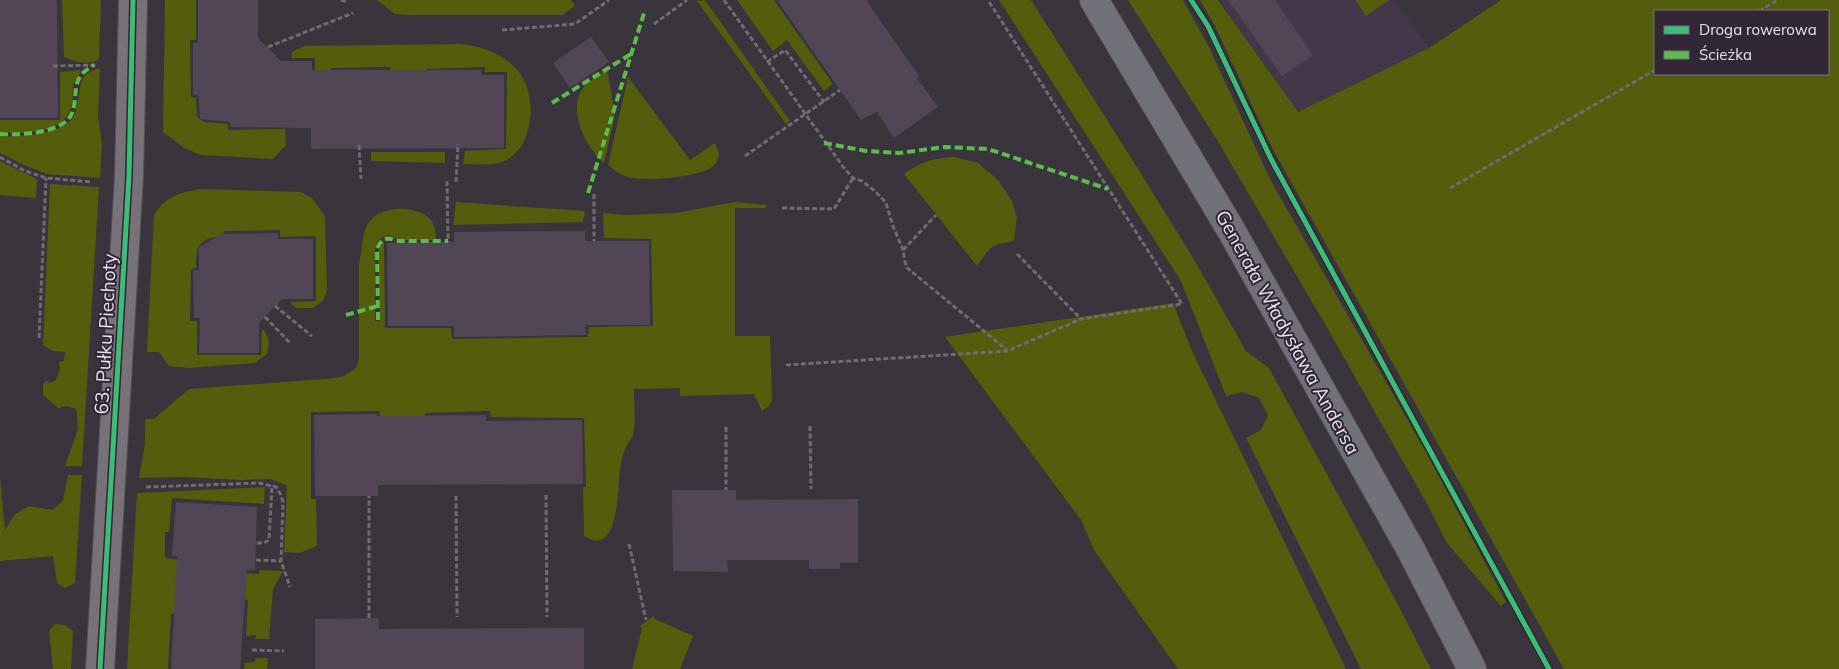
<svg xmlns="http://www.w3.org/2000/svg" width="1839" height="669" font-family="Mulish,sans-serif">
<rect width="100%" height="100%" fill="#3a343c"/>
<path fill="#44374a" d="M 1219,0 L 1395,0 L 1429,48 L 1298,112 Z"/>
<path fill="#535d0c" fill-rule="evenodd" d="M 62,0 L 101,0 L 99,59 C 87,66 76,62 64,57 Z
M 165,0 L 196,0 L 196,40 L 190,40 L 191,97 L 196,98 L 197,117 L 204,122 L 228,124 L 228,130 L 285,129 L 286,145 L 273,159 L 201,155 L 184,148 L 163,132 Z
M 377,0 L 571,0 L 575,6 L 562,15 L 411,15 L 395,14 Z
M 705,0 L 790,121 L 786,124 L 697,1 Z
M 737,0 L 774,0 L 833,84 L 824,91 L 787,40 L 773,51 Z
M 999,0 L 1031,0 L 1135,164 L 1195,261 L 1246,351 L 1269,368 L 1395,599 L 1431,669 L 1361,669 L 1246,438 L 1261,430 L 1268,415 L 1259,398 L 1242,392 L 1226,396 L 1181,281 Z
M 1128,0 L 1183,0 L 1209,47 L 1271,181 L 1426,452 L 1506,602 L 1501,606 L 1447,543 L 1427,504 L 1325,324 L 1217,140 Z
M 1200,0 L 1218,0 L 1298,112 L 1429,48 L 1501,0 L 1839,0 L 1839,669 L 1564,669 L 1271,146 L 1215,26 ZM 1828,11 L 1828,74 L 1655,74 L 1655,11 Z
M 1355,0 L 1389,0 L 1366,16 Z
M 460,44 C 483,46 507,55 521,75 C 538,100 533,151 502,162 C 490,166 476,164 463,164 L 465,151 L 506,149 L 507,72 L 485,72 L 485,67 L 426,69 L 426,73 L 391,73 L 390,67 L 331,68 L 330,73 L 315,74 L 315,58 L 291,58 L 292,52 L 304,46 Z
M 96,69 L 100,69 L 98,116 L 102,144 L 100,178 L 47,174 L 24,165 L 0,153 L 0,136 C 18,137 63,135 73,117 C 78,107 79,90 82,79 L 86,74 Z
M 607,69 L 615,115 L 604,163 C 586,148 565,107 585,86 C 591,79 600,75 607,69 Z
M 81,70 C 79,75 76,80 74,84 C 72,90 73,97 72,104 C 66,135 25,133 0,132 L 0,120 L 60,120 L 60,72 Z
M 628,77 L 690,160 L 715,143 L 719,154 C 718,159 717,164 712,167 C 700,177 644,182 628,177 C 621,175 614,170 608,165 Z
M 371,152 L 445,152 L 445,163 L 371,161 Z
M 954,157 L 978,163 L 998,180 L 1012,201 L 1017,217 L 1014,240 C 1008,244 1000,242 994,246 C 987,250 982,260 977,266 L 904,174 C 921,162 932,158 954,157 Z
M 0,161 L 37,179 L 36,198 L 0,195 Z
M 50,184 L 99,187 L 82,466 L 65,466 L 78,429 L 76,409 L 67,406 L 58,408 L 43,395 L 43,385 L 46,380 L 50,383 L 56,380 L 60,370 L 59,362 L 64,361 L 65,352 L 53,351 L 43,345 Z
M 200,189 L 301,192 L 312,198 L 325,216 L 327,290 L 323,301 L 312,308 L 297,308 L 291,304 L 291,302 L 316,301 L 316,236 L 280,237 L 280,230 L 224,231 L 223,236 C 199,239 196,244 196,268 L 191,269 L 190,321 L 197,321 L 197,355 L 261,355 L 262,330 L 264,330 L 269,341 L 267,354 L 255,363 L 189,368 L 169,366 L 159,352 L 147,352 L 154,215 C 166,196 179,193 200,189 Z
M 456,202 L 585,211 L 583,222 L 453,225 Z
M 735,202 L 766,205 L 766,208 L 735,208 L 735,336 L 770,336 L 772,401 L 769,406 L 762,411 L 754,394 L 680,396 L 680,388 L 634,389 C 634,401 636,424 633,435 C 632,439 629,441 627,445 C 623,452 621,463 620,470 C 618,488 619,559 584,536 L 583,487 L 586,487 L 584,418 L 491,417 L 490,411 L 425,413 L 424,419 L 380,418 L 380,411 L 311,412 L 311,499 L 316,499 L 317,546 L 300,553 L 284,552 L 287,486 L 271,479 L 241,480 L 183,477 L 139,478 L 145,444 L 145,419 L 154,419 L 189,389 L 336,378 L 344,376 L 356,368 L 359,359 L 359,263 C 363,250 361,233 369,222 C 381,205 415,205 429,218 C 435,224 436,233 436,240 L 398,240 L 390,235 C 381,237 378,239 375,249 L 375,321 L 380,321 L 378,251 L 384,241 L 385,328 L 451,328 L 452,339 L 588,337 L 589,327 L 653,326 L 651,239 L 604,238 L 603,213 L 627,215 L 676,213 Z
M 1173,303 L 1192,351 L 1346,669 L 1178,669 L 1094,550 L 1081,520 L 945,337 Z
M 68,475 L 82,475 L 75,583 L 65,588 L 57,583 L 53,556 L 0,561 L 0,476 L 5,530 L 14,515 L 29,506 L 52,510 L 63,501 Z
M 265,487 L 264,504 L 172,498 L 169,532 L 165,532 L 165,558 L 179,560 L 177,614 L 171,614 L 168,669 L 127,669 L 137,493 Z
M 260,570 L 283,571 L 273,589 L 269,639 L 255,639 L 256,635 L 246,636 L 248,600 L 242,599 L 243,573 L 259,574 Z
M 653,616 L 655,619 L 693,636 L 680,669 L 632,669 L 642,628 L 640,626 Z
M 55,624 L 65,625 L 73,631 L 71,669 L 53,669 L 49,631 Z
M 256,658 L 268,658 L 267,669 L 244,669 L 245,663 L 255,662 Z"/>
<path fill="#514655" d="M 0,0 L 57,0 L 58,118 L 0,118 Z
M 198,0 L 258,0 L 258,38 L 281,61 L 312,61 L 312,70 L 481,70 L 482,75 L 504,75 L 504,148 L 311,149 L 311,128 L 230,127 L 230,122 L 200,119 L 198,95 L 193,95 L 193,43 L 198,43 Z
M 777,0 L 866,0 L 919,76 L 917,78 L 938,107 L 894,138 L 877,112 L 861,120 Z
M 1228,0 L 1275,0 L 1313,55 L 1282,76 Z
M 591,37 L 609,62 L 570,88 L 553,63 Z
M 585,231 L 585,241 L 649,241 L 650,325 L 585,325 L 586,335 L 454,337 L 454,326 L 388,326 L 387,243 L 454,242 L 454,232 Z
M 278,233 L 278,239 L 313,239 L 313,299 L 282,299 L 259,323 L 259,353 L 199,353 L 200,318 L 194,318 L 193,270 L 199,270 L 199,247 L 222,234 Z
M 377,414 L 377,416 L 486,415 L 486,421 L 582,420 L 583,484 L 378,485 L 378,496 L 315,496 L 314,415 Z
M 672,490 L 736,490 L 736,500 L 858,499 L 858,563 L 840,563 L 840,569 L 809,569 L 809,560 L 727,560 L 728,572 L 673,571 Z
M 176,502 L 257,507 L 255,570 L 247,570 L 240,669 L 171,669 L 177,556 L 172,556 Z
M 379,618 L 379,629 L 584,628 L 584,669 L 315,669 L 315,619 Z"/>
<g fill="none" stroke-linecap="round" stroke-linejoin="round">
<g stroke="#555158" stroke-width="30">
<path id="minor" d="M 100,669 L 129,176 L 133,0"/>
</g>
<g stroke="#555158" stroke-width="30">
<path id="major" d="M 1094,0 L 1231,230 L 1411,550 L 1472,669"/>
</g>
<path stroke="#706b72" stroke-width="3" stroke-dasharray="5 2.5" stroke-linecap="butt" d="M 341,0 L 347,2
M 724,0 L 844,168 L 853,178 L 862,181 L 875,191 L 886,203 L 893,226 L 903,250 L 906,267 L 1007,350
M 1759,11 L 1778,0
M 654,24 L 687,0
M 502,30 L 575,24 L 609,0
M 268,47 L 353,13
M 767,62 L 785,50 L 824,102
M 53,66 L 97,65
M 359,145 L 361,179
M 745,156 L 840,90
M 0,157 L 25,171 L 46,178 L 92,182
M 447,181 L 448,242
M 456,182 L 458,144
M 1450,188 L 1655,70
M 594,194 L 594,241
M 782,208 L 834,209 L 853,178
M 903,250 L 936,215
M 1017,254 L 1081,319
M 275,306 L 312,336
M 265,317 L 291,344
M 39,338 L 46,178
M 786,365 L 1007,351 L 1081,319 L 1182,304 L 988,0
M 810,426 L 811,489
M 726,427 L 726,490
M 146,487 L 259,483 L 276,487 L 281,495 L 283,502 L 281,561 L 290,587
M 546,495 L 547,617
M 456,496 L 457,617
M 257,543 L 264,543 L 269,540 L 272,485
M 629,544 L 646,620
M 256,560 L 281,561
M 369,618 L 369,496
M 252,650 L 284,651"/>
<use href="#minor" stroke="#767278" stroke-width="28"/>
<use href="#major" stroke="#71717a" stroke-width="28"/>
<path stroke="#5cbc4b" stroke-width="4" stroke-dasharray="8 4" stroke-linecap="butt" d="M 552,103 L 631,54
M 0,134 C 19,135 64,134 72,113 C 77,101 73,86 81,75 C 84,71 90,68 94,65
M 824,143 L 866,151 L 899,153 L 945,147 L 988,149 L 1108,189
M 588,193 L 645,10
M 346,315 L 378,306
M 378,320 L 377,249 C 381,239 387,236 396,241 L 448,241"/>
<g stroke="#312736" stroke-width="8">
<path id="cycleway" d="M 1191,0 L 1208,26 L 1271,159 L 1549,669
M 100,669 L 129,176 L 133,0"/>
</g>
<use href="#cycleway" stroke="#3abd76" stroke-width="5"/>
</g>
<g text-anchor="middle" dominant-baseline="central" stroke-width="4" stroke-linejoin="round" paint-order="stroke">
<g font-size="19" fill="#e8e2eb" stroke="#312736">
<text transform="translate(1288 332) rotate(61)">Generała Władysława Andersa</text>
<text transform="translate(105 334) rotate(-87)">63. Pułku Piechoty</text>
</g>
</g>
<rect x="1654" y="10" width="175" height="65" fill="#312736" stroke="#7a727e"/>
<rect x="1664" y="26" width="25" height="8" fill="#3abd76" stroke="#7a727e"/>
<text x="1699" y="35" font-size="15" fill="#e8e2eb">Droga rowerowa</text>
<rect x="1664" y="51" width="25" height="8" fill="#5cbc4b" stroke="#7a727e"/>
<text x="1699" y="60" font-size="15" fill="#e8e2eb">Ścieżka</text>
</svg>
